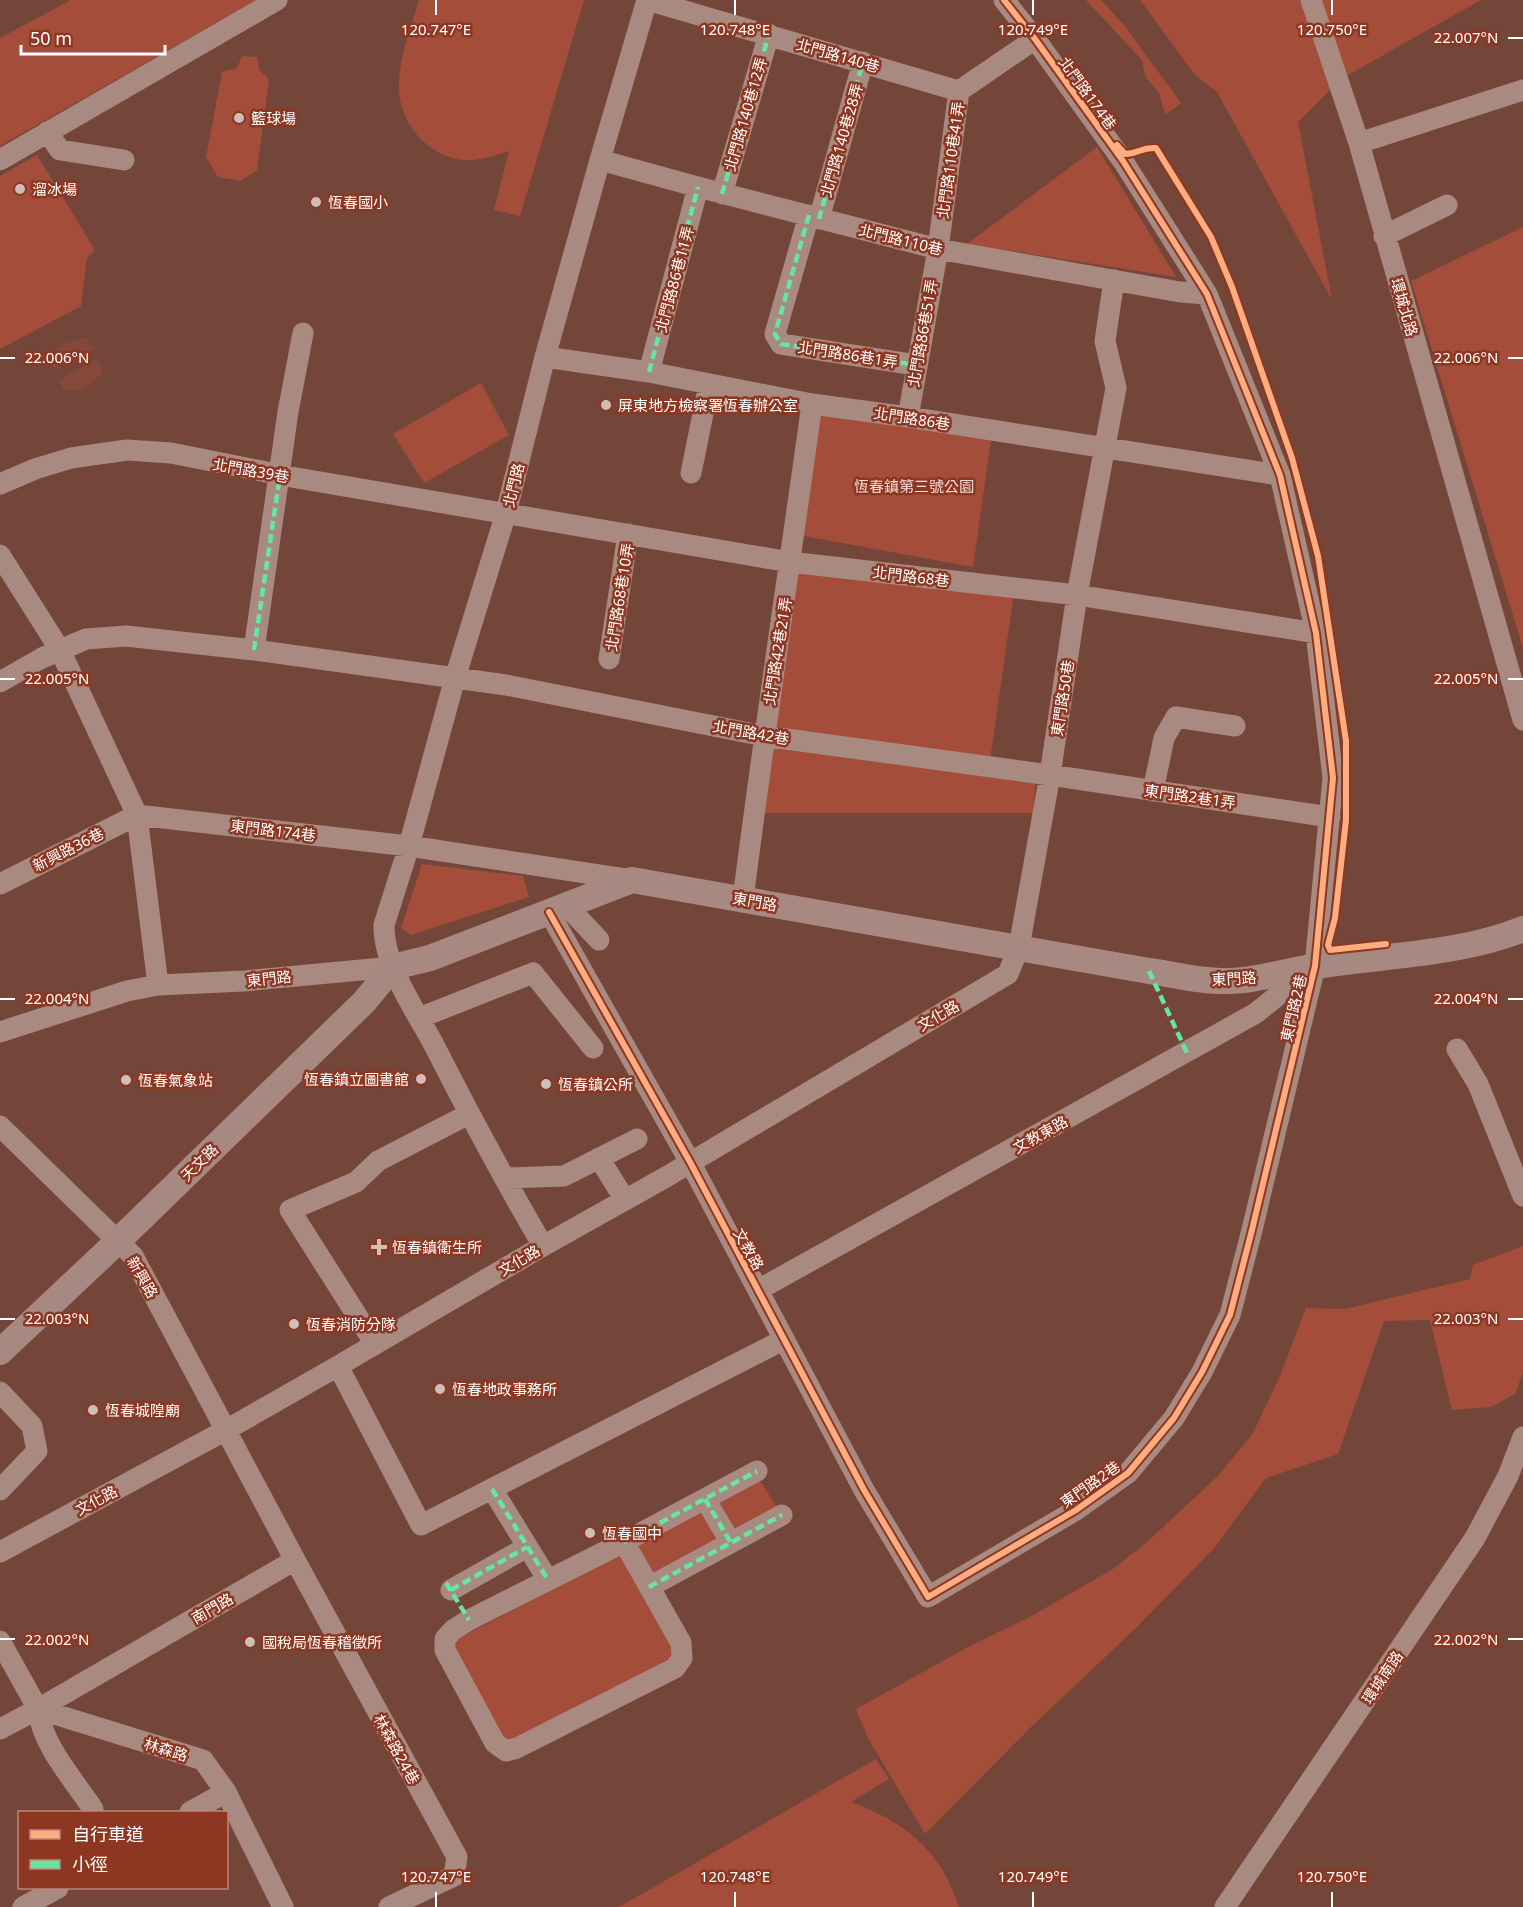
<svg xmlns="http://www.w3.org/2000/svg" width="1523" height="1907" font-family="'Noto Sans','Noto Sans TC',sans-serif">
<rect width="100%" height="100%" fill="#74463a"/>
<path fill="#a44d3a" d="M 71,0 L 256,0 L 0,146 L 0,38 Z
M 419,0 L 584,0 L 520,216 L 494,210 L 509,151 C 494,156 480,161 464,160 C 427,157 398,122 399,86 C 399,57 411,28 419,0 Z
M 1086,0 L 1101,0 L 1124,25 L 1181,103 L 1165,115 L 1159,93 L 1145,76 L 1142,60 Z
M 1140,0 L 1481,0 L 1341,79 L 1298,122 L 1332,300 L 1217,92 L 1195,75 Z
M 242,56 L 257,57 L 259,70 L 269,79 L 257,170 L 240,181 L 218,177 L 206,157 L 222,72 L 237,68 Z
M 1097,147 L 1176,277 L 967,244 Z
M 37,155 L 95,250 L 87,258 L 81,306 L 0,349 L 0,176 Z
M 1523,227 L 1523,648 L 1411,281 Z
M 481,383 L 509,435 L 424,483 L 393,434 Z
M 820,402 L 993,426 L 973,567 L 804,536 Z
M 801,554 L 1014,592 L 990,760 L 1037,771 L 1033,813 L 761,813 Z
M 422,864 L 523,876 L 529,897 L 411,935 L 401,928 Z
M 1523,1246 L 1523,1373 L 1515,1394 L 1491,1407 L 1452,1410 L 1430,1320 L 1384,1321 L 1338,1454 L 1266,1478 L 1215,1547 L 1137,1627 L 1031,1727 L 925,1834 L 868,1738 L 856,1709 L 968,1647 L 1028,1618 L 1113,1569 L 1147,1542 L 1218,1476 L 1253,1433 L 1280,1376 L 1306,1308 L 1345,1309 L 1470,1279 L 1473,1265 Z
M 758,1477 L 779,1511 L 732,1535 L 713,1501 Z
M 702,1507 L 721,1540 L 654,1577 L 636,1544 Z
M 623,1555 L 673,1646 L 672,1660 L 505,1743 L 454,1645 L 458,1639 L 615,1557 Z
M 876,1759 L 889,1779 L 851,1802 C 905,1822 941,1850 959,1907 L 619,1907 Z"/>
<path fill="#864839" d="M 87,338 L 93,350 L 55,369 L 49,359 C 59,344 70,341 87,338 Z
M 96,359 L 103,371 C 92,385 83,390 65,391 L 59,380 Z"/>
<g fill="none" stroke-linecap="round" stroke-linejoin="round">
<path stroke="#a88a81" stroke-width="21" d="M 647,0 L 959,91
M 1311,0 L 1359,143 L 1523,720
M 47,132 L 60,150 L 124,160
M 1359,143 L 1523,90
M 0,160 L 277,0
M 600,160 L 698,187 L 938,249 L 1180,292 L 1207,294
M 722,194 L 769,34
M 809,215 L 775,334 L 781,344 L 916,365
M 819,219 L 863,62
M 1384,236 L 1447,205
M 545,357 L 649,372 L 812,404 L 908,417 L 1280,475
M 649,372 L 698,187
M 908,417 L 938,249 L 959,91 L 1035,39
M 691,473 L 709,384
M 0,484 L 35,469 L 71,458 L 127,450 L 171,453 L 297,478 L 790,562 L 1077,595 L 1316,633
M 0,555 L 60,650 L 137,815 L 158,985
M 254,650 L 288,412 L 303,333
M 609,659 L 628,534
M 0,682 L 42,658 L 86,639 L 126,636 L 254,650 L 506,685 L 764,736 L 1050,775 L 1330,817
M 1153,791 L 1164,738 L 1176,717 L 1235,726
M 137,815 L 409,846 L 632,880
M 0,884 L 137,815
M 743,899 C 764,734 789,569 812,404
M 567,906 L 599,940
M 549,912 L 690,1162 L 864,1490 L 928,1597 L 1076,1510 L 1128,1473 L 1174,1418 L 1202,1372 L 1230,1315 L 1252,1230 L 1315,966 L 1333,778 L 1316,633 L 1280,475 L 1207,294 L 1123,161 L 1035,39 L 1004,0
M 419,1018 L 533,973 L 593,1048
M 0,1032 L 127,991 L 158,985 L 244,981 L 393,967
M 1457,1049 L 1478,1084 L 1523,1196
M 0,1126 L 133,1256 L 295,1560 L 38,1709 L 0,1729
M 599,1158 L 625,1200
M 505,1178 L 564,1176 L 637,1139
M 543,1246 C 504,1179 468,1112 433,1043 C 415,1010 383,964 384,925 L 409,846 L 455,678 L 506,513 L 545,357 L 600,160 L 647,0
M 758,1290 L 1256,1013 L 1314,966
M 375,1344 L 290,1210 L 356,1182 L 378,1161 L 469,1114
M 338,1366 L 421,1525 L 783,1340
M 0,1392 L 32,1426 L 37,1451 L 0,1490
M 492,1489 L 548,1580
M 705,1499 L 731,1543
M 624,1542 L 681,1643 L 682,1658 L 675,1668 L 517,1748 L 506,1751 L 495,1743 L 445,1650 L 445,1639 L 453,1630 L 469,1620 Z
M 624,1542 L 757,1471
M 0,1552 L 226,1430 L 338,1366 L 543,1246 L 666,1177 L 1008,974 L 1019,947 L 1050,775 L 1077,595 L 1116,388 L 1105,341 L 1114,280
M 295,1560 L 457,1857 L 454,1876 L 389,1907
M 649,1587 L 782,1515
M 451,1590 L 527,1547
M 0,1641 L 38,1709 C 42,1745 73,1779 93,1809
M 38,1709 L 203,1760 L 226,1792 L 283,1907
M 190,1812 L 226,1792
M 23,1907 L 58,1888
M 1225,1907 L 1475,1538 L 1508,1476 L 1523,1437"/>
<path stroke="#a78981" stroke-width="26" d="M 0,1352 L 117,1242 L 364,1002 L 393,967 L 430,958 L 632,880 L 1149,971 C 1172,974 1197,981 1221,981 C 1253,982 1285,971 1316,966 C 1384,955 1458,955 1523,929"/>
<path stroke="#66e7a1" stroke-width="4.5" stroke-dasharray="9 4.5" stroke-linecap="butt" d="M 722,194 L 769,34
M 809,215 L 775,334 L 781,344 L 916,365
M 819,219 L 863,62
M 649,372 L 698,187
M 254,650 L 280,475
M 1149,971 L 1187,1053
M 492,1489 L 548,1580
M 705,1499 L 731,1543
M 624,1542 L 757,1471
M 446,1583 L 469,1620
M 649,1587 L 782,1515
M 451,1590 L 527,1547"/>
<g stroke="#8d3722" stroke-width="10">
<path id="cycleway" d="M 1117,145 L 1125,154 C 1138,154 1141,147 1156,148 L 1211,237 L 1232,287 L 1292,458 L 1318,556 L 1346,741 L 1346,820 L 1335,918 L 1328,945 L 1330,950 L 1386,944
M 549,912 L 690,1162 L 864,1490 L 928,1597 L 1076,1510 L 1128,1473 L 1174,1418 L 1202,1372 L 1230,1315 L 1252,1230 L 1315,966 L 1333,778 L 1316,633 L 1280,475 L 1207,294 L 1123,161 L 1035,39 L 1004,0"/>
</g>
<use href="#cycleway" stroke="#ffac80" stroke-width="6"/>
</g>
<path fill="none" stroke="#fff" stroke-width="2" d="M 436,0 L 436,15M 735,0 L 735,15M 1033,0 L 1033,15M 1332,0 L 1332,15M 1508,38 L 1523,38M 0,358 L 15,358M 1508,358 L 1523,358M 0,679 L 15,679M 1508,679 L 1523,679M 0,999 L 15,999M 1508,999 L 1523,999M 0,1319 L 15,1319M 1508,1319 L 1523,1319M 0,1639 L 15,1639M 1508,1639 L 1523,1639M 436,1892 L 436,1907M 735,1892 L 735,1907M 1033,1892 L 1033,1907M 1332,1892 L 1332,1907"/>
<g fill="#cebeba" stroke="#8d3722" stroke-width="2">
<circle cx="239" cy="118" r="6"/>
<circle cx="20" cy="189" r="6"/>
<circle cx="316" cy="202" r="6"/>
<circle cx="606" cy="405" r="6"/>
<circle cx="421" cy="1079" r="6"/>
<circle cx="126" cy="1080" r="6"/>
<circle cx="546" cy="1084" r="6"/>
<path d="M376 1238h6v6h6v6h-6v6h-6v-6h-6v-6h6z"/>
<circle cx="294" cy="1324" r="6"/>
<circle cx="440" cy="1389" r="6"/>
<circle cx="93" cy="1410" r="6"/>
<circle cx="590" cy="1533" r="6"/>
<circle cx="250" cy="1642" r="6"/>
</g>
<g text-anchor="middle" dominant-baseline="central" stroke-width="5" stroke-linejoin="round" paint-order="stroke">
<g font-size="15" fill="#fff" stroke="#8d3722">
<text transform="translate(838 55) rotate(16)">北門路140巷</text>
<text transform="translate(1088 93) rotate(54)">北門路174巷</text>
<text transform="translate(745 114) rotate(-74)">北門路140巷12弄</text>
<text transform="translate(841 140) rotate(-74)">北門路140巷28弄</text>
<text transform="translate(950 160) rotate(-82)">北門路110巷41弄</text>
<text transform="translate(901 239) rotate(14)">北門路110巷</text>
<text transform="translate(674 279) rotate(-75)">北門路86巷11弄</text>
<text transform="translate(1405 307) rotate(74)">環城北路</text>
<text transform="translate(922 333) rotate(-80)">北門路86巷51弄</text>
<text transform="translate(848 354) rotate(9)">北門路86巷1弄</text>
<text transform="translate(912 418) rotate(9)">北門路86巷</text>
<text transform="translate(251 470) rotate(10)">北門路39巷</text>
<text transform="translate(513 485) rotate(-76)">北門路</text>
<text transform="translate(911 576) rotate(7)">北門路68巷</text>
<text transform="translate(619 597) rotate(-81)">北門路68巷10弄</text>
<text transform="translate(777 651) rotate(-81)">北門路42巷21弄</text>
<text transform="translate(1062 698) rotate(-81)">東門路50巷</text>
<text transform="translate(751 732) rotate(10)">北門路42巷</text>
<text transform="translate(1190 796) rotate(8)">東門路2巷1弄</text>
<text transform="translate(273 830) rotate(7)">東門路174巷</text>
<text transform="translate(68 849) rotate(-27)">新興路36巷</text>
<text transform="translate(755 901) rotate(10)">東門路</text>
<text transform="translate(269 978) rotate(-6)">東門路</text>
<text transform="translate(1234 978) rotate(-3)">東門路</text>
<text transform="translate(1293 1008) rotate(-77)">東門路2巷</text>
<text transform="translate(938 1015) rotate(-30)">文化路</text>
<text transform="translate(1040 1134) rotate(-29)">文教東路</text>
<text transform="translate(199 1162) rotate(-44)">天文路</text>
<text transform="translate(749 1249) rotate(61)">文教路</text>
<text transform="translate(519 1260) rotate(-30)">文化路</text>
<text transform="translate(143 1277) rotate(60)">新興路</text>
<text transform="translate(1090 1484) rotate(-35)">東門路2巷</text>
<text transform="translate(96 1500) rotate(-28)">文化路</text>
<text transform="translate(212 1608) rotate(-30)">南門路</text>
<text transform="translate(1382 1677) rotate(-56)">環城南路</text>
<text transform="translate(166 1749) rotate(17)">林森路</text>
<text transform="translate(397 1749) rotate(61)">林森路24巷</text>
</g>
<g font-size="15" fill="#fff" stroke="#8d3722" text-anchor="start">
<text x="251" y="118">籃球場</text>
<text x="32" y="189">溜冰場</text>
<text x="328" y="202">恆春國小</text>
<text x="618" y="405">屏東地方檢察署恆春辦公室</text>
<text x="409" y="1079" text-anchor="end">恆春鎮立圖書館</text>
<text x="138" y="1080">恆春氣象站</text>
<text x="558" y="1084">恆春鎮公所</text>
<text x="392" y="1247">恆春鎮衛生所</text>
<text x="306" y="1324">恆春消防分隊</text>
<text x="452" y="1389">恆春地政事務所</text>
<text x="105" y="1410">恆春城隍廟</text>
<text x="602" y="1533">恆春國中</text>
<text x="262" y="1642">國稅局恆春稽徵所</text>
</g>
<g font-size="15" fill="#f8dcd6" stroke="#8d3722">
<text x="914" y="486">恆春鎮第三號公園</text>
</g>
</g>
<g font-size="15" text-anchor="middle" fill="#fff" stroke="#8d3722" stroke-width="5" stroke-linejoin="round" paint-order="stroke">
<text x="436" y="35">120.747°E</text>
<text x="735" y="35">120.748°E</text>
<text x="1033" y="35">120.749°E</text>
<text x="1332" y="35">120.750°E</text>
<text x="1466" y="43">22.007°N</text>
<text x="57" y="363">22.006°N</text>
<text x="1466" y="363">22.006°N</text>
<text x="57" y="684">22.005°N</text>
<text x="1466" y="684">22.005°N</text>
<text x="57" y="1004">22.004°N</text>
<text x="1466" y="1004">22.004°N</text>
<text x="57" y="1324">22.003°N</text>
<text x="1466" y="1324">22.003°N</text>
<text x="57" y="1645">22.002°N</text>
<text x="1466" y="1645">22.002°N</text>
<text x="436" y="1882">120.747°E</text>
<text x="735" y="1882">120.748°E</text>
<text x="1033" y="1882">120.749°E</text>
<text x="1332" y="1882">120.750°E</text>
</g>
<rect x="18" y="1811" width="210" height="78" fill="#8d3722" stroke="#bb877a" stroke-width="1.5"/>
<rect x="30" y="1830" width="30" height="9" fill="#ffac80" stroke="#bb877a" stroke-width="1.5"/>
<text x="72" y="1841" font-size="18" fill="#ffffff">自行車道</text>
<rect x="30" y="1860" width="30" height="9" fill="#66e7a1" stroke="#bb877a" stroke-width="1.5"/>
<text x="72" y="1871" font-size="18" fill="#ffffff">小徑</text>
<path d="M21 45v9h144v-9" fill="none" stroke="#ffffff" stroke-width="3"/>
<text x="30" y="45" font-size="18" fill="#ffffff" stroke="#8d3722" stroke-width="4.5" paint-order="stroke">50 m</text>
</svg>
